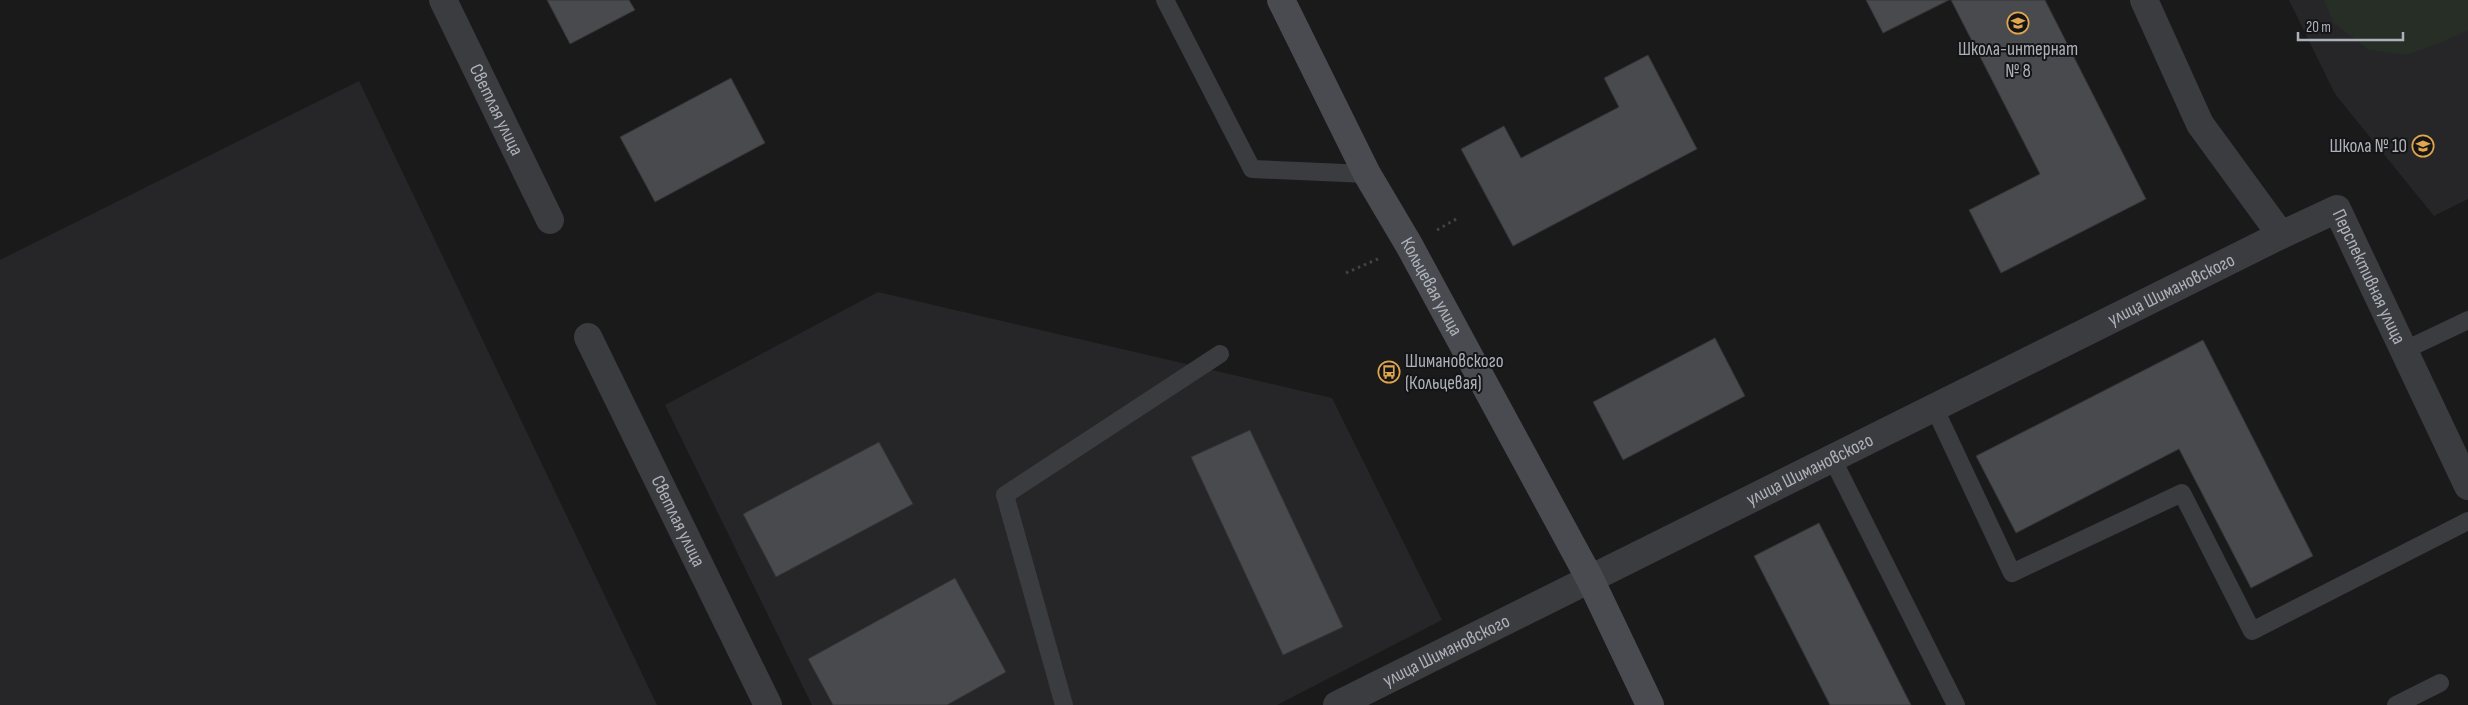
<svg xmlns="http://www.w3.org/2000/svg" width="2468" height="705" font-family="'Sofia Sans Condensed',sans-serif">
<rect width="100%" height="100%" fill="#1a1a1b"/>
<path fill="#262628" d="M 2289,0 L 2468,0 L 2468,199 L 2434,216 L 2335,94 Z
M 359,81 L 657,705 L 0,705 L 0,260 Z
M 878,292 L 1332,398 L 1442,620 L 1277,705 L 812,705 L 665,405 Z"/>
<path fill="#262e26" d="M 2324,0 L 2468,0 L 2468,30 L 2445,41 L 2406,55 L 2369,50 L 2334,23 Z"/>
<path fill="#494a4e" stroke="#343437" d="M 547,0 L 629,0 L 635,10 L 570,44 Z
M 1866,0 L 1949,0 L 1883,33 Z
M 1951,0 L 2045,0 L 2146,199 L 2001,273 L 1969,210 L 2040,174 Z
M 1648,55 L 1697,149 L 1513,246 L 1461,149 L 1504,126 L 1521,158 L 1619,107 L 1604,78 Z
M 731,78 L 765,143 L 655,202 L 620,137 Z
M 1715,338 L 1745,396 L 1623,460 L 1593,402 Z
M 2203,340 L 2313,556 L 2251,588 L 2179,449 L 2016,533 L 1976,456 Z
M 1250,430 L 1343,627 L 1283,655 L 1191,457 Z
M 879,442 L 913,504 L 776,577 L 743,514 Z
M 1819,523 L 1911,705 L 1830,705 L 1754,556 Z
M 955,578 L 1006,672 L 947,705 L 833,705 L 808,659 Z"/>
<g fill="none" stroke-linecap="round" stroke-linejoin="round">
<path stroke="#414347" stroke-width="3" stroke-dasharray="2.5 4" stroke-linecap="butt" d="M 1437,230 L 1458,218
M 1346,273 L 1380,258"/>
<path stroke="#3b3c40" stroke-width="18" d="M 1165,0 L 1252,169 L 1367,174
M 2403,351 L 2468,320
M 1934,407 L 2012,573 L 2182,493 L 2252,631 L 2468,521
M 1832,458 L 1956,705
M 1064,705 L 1005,495 L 1220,354
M 2396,705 L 2440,683"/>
<g stroke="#3b3c40" stroke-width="28">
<path id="s1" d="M 443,0 L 550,220"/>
<path id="s2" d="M 2144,0 L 2200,124 L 2281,235 L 2337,209 L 2468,486"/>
<path id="s3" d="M 588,337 L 768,705"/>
<path id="s4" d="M 1337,705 L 2281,235"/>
</g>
<path stroke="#494b50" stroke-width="28" id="s5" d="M 1281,0 L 1367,174 L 1409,245 L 1590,579 L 1650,705"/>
</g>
<defs>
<g id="school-ring" transform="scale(1.125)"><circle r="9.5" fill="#151517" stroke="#e1a64d" stroke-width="1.5"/><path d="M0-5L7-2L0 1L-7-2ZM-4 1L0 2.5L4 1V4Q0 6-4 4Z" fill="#e1a64d"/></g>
<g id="bus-ring" transform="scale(1.125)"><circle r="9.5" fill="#151517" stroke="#e1a64d" stroke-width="1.5"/><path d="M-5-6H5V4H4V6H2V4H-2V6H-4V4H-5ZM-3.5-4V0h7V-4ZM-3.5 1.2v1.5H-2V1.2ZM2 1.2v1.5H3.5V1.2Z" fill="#e1a64d"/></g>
</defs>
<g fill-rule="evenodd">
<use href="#school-ring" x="2018" y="23"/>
<use href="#school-ring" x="2423" y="146"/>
<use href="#bus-ring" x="1389" y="372"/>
</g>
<g text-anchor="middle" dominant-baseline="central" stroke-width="4" stroke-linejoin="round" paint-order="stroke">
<g font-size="19" fill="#adb2ba" stroke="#151517">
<text x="2018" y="49">Школа-интернат<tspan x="2018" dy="22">№ 8</tspan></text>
<text x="2407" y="146" text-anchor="end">Школа № 10</text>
<text x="1405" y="361" text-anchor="start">Шимановского<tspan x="1405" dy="22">(Кольцевая)</tspan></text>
</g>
<g font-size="19" fill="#adb2ba" stroke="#151517">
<text stroke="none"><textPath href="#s1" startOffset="122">Светлая улица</textPath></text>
<text stroke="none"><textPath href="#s2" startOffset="410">Перспективная улица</textPath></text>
<text stroke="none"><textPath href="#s5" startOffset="324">Кольцевая улица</textPath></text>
<text stroke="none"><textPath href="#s4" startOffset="932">улица Шимановского</textPath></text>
<text stroke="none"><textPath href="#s4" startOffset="528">улица Шимановского</textPath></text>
<text stroke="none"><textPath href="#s3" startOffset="205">Светлая улица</textPath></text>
<text stroke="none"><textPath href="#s4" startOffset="122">улица Шимановского</textPath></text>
</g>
</g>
<path d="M2298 32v8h105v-8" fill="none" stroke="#adb2ba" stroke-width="2.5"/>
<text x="2306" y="32" font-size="15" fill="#adb2ba" stroke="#151517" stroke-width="4" paint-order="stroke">20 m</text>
</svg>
